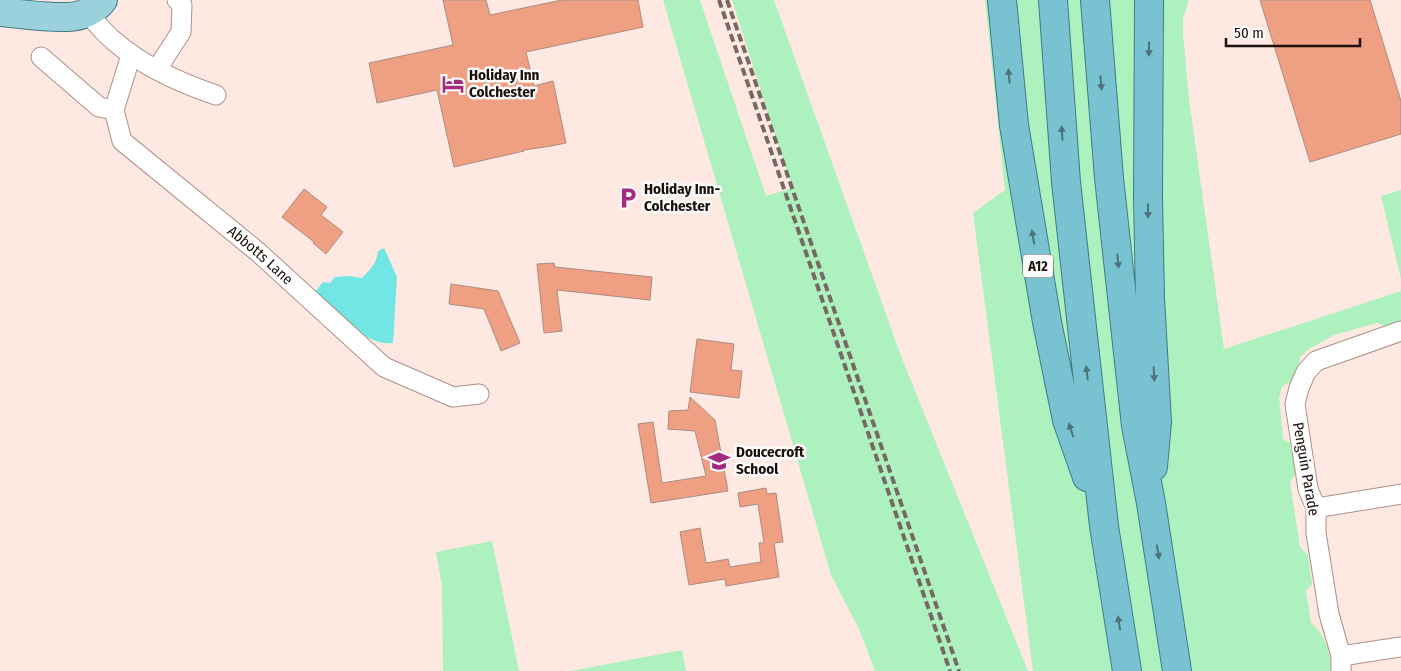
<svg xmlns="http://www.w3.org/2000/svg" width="1401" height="671" font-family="'Fira Sans Condensed',sans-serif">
<rect width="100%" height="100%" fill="#fde9e1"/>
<path fill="#adf1bf" d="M 663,0 L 700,0 L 766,196 L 792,188 L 732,0 L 774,0 L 901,356 L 1028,671 L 875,671 L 859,629 L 831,575 Z
M 985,0 L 1189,0 L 1183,19 L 1183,34 L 1189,99 L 1224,349 L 1401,291 L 1401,322 L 1387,327 L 1377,323 L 1334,335 L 1309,349 L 1300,357 C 1299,371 1294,381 1282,387 L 1279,397 L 1283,439 L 1292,444 L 1296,473 L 1290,482 L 1300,547 L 1308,555 L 1312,584 L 1306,591 L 1311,623 C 1325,633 1331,654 1331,671 L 1033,671 L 973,213 L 1005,190 Z
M 1401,190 L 1401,279 L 1381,196 Z
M 492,541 L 519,671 L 443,671 L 442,586 L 436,552 Z
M 682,650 L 686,671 L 571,671 Z"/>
<path fill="#72e5e5" d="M 384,248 L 397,277 L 393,343 C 365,347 334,310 315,292 L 323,282 L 330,283 L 335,277 L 348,276 L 362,278 C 370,270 377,263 378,251 Z"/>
<path fill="#ef9f82" stroke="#ab8c81" d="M 443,0 L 486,0 L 490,15 L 562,0 L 638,0 L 643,27 L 526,52 L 534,86 L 553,81 L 566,143 L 551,146 L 524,150 L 524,151 L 454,167 L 437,90 L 377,103 L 369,63 L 453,45 Z
M 1260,0 L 1370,0 L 1401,101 L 1401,134 L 1310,162 Z
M 304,189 L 327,207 L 321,215 L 343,232 L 326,254 L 313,243 L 314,242 L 282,217 Z
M 554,263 L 555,267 L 652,277 L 650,300 L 557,290 L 562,331 L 544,333 L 537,264 Z
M 451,284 L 498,291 L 520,343 L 501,351 L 484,309 L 449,304 Z
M 697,339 L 734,344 L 731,370 L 742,371 L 739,398 L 690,392 Z
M 690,397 L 715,420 L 728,491 L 651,503 L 638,424 L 653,422 L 662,483 L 706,476 L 695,431 L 668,429 L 669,411 L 688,410 Z
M 766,488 L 767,494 L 776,493 L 783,542 L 774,543 L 779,577 L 726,586 L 725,579 L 689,585 L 680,532 L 700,528 L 706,563 L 728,559 L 730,567 L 761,562 L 759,543 L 764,543 L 758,504 L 740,507 L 738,493 Z"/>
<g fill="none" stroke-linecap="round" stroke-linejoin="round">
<g stroke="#af9085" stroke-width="21">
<g id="minor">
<path d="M 87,13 C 96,22 104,33 114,41 C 143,66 180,83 216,95"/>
<path id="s1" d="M 131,55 L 114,110 L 122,141 L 258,252 L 384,367 L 453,397 L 479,394"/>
<path d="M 41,57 L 99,107 L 114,110"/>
<path d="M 157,69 L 181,32 L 182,5 L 177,0"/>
<path d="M 1316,508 L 1401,494"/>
<path d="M 1341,656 L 1401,647"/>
<path d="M 1341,671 L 1341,656 L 1329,614 L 1316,533 L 1316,508 L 1308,489 L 1295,404 L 1299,388 L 1306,372 L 1316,361 L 1401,331"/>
</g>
</g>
<g stroke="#417a85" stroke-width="30">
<path id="primary" d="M 0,12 C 22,14 46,18 68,17 C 81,17 96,10 103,0"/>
</g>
<g stroke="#417a85" stroke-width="30">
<path id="trunk" d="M 1002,0 L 1014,125 L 1047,322 L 1067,420 L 1087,477
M 1053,0 L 1066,182 L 1104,526 L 1127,671
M 1095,0 L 1109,178 L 1136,426 L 1151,503 L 1177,671
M 1149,0 L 1148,197 L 1150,298 L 1157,422 L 1153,467"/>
</g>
<use href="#minor" stroke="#fff" stroke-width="19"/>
<use href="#primary" stroke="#9ad1dd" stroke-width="28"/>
<use href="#trunk" stroke="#78c2d2" stroke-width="28"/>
<path stroke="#766862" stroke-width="4" stroke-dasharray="8 4" stroke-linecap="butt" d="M 719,0 L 950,671
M 727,0 L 959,671"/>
</g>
<defs><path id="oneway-solid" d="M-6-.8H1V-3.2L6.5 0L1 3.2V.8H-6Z" transform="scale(1.25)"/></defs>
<g fill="#4e7279">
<use href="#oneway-solid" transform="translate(1149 49) rotate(91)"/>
<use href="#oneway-solid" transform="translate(1009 76) rotate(-95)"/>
<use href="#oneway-solid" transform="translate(1101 83) rotate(85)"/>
<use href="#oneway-solid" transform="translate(1062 133) rotate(-94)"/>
<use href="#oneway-solid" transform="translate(1148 211) rotate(89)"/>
<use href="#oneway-solid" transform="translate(1033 237) rotate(-100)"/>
<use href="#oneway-solid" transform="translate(1118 261) rotate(84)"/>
<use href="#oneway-solid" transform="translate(1087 373) rotate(-96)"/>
<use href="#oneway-solid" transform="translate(1154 374) rotate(87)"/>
<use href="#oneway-solid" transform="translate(1071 430) rotate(-109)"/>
<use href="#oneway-solid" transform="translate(1158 552) rotate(81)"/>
<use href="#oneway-solid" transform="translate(1119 623) rotate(-99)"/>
</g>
<defs>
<g id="hotel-bare" transform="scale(1.725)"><path d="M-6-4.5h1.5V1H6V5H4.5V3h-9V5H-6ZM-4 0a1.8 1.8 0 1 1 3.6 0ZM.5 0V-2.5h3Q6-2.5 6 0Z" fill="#a42a7f" stroke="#fbfbfb" stroke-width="2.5" paint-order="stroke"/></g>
<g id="parking-bare" transform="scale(1.725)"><path d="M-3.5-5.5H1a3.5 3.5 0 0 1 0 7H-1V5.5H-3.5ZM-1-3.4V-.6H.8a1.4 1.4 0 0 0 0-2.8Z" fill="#a42a7f" stroke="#fbfbfb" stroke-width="2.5" paint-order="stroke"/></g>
<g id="school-bare" transform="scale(1.725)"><path d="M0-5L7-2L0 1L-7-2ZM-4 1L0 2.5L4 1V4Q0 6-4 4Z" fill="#a42a7f" stroke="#fbfbfb" stroke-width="2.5" paint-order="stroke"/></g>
</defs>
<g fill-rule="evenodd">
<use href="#hotel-bare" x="453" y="84"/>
<use href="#parking-bare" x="628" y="198"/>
<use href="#school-bare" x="719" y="461"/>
</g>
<g text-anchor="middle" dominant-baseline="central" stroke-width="5" stroke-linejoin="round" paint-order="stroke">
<rect fill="#fbfbfb" stroke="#5e5654" stroke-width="1" x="1023" y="254.5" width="30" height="23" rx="4"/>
<g font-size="14" font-weight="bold" fill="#1b100c">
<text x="1038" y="266">A12</text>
</g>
<g font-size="15" font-weight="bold" fill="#1b100c" stroke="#fbfbfb" text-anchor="start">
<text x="469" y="75">Holiday Inn<tspan x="469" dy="17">Colchester</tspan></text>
<text x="644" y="189">Holiday Inn-<tspan x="644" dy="17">Colchester</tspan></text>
<text x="736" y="452">Doucecroft<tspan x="736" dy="17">School</tspan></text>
</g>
<g font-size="15" fill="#1b100c" stroke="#fbfbfb">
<text stroke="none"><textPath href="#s1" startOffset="269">Abbotts Lane</textPath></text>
<text transform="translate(1306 469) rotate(80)">Penguin Parade</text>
</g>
</g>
<path d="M1226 38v8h134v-8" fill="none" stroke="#1b100c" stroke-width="2.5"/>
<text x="1234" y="38" font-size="15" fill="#1b100c" stroke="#fbfbfb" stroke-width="4" paint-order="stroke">50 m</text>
</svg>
